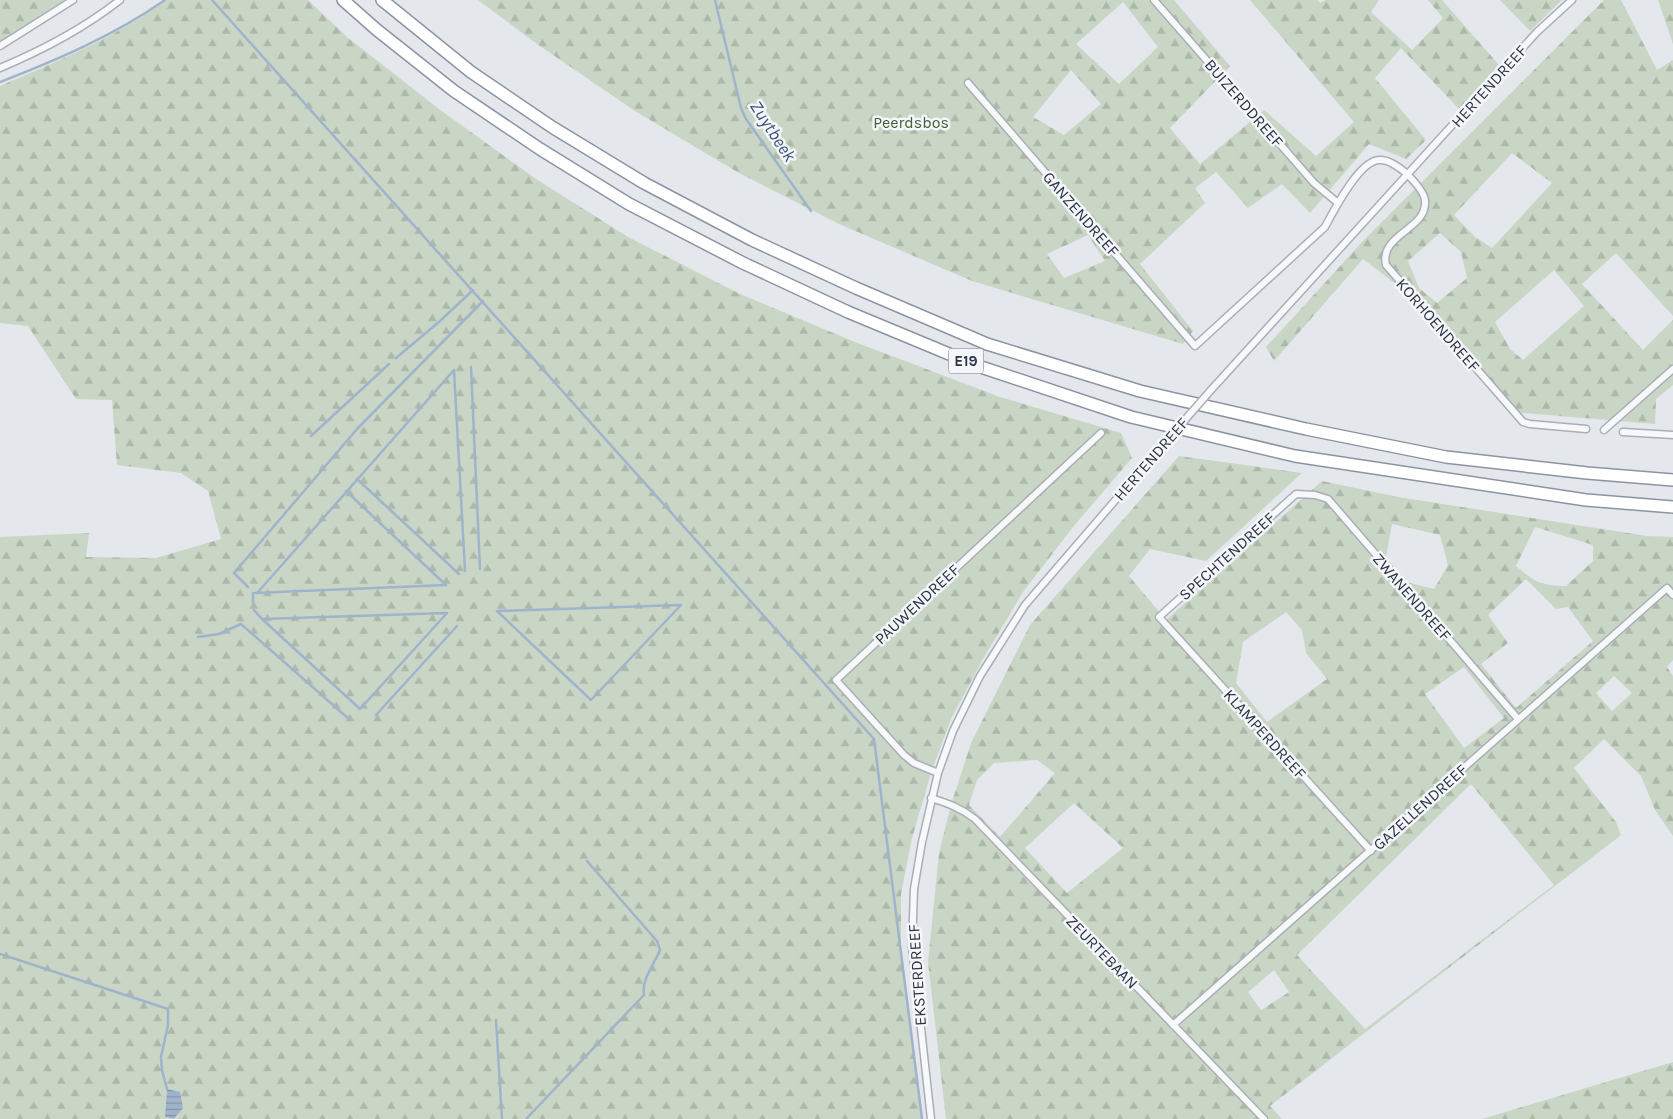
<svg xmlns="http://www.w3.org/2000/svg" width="1673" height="1119" font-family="Karla,sans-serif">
<defs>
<pattern id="forest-firs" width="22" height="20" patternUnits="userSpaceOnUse" patternTransform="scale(1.25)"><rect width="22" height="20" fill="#c9d6c5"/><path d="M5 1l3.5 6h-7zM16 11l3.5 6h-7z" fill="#adb8ab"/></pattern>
<pattern id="water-rules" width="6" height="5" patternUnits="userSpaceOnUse" patternTransform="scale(1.25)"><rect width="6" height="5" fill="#9fb4cc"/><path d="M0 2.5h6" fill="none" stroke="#8293a7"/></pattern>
</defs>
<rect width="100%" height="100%" fill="#e4e7ec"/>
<path fill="url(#forest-firs)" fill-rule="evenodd" d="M 0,0 L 64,0 L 0,43 Z
M 167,0 L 308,0 L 347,37 L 439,109 L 536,179 L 628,237 L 740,294 L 855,342 L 1000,397 L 1121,433 L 1132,458 L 1073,527 L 1023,592 L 983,659 L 951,719 L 931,773 L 912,838 L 901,894 L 901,946 L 923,1119 L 174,1119 L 178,1116 L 167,1089 L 165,1117 L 172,1119 L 0,1119 L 0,537 L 89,533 L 86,557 L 156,558 L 221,539 L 208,491 L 181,473 L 117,465 L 112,400 L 76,399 L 28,326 L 0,323 L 0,86 C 58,61 116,37 167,0 Z
M 478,0 L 1174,0 L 1230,66 L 1170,128 L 1200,164 L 1264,110 L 1316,156 L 1354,122 L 1250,0 L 1318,0 L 1320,3 L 1325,0 L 1379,0 L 1371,12 L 1412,50 L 1443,18 L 1428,0 L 1442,0 L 1499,65 L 1459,109 L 1401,48 L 1375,78 L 1426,140 L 1406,159 L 1369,144 L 1310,213 L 1282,184 L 1248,208 L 1216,172 L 1195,188 L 1205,203 L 1140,264 L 1193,331 L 1183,344 L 972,281 L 839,224 L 739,173 L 635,111 L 537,44 ZM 1123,2 L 1158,47 L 1119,84 L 1076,44 ZM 1071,70 L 1101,104 L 1064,135 L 1033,117 ZM 1088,235 L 1105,261 L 1064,278 L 1047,254 Z
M 1500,0 L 1562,0 L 1530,31 Z
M 1604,0 L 1621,0 L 1657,70 L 1673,60 L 1673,316 L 1616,253 L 1582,284 L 1643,350 L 1673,320 L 1673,385 L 1656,399 L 1655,424 L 1513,412 L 1410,295 L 1363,259 L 1274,361 L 1266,347 L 1364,240 ZM 1512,153 L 1552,183 L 1492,248 L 1475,237 L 1454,215 ZM 1440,233 L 1461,252 L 1467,278 L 1437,303 L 1419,288 L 1408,261 ZM 1554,270 L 1584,306 L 1523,360 L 1510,349 L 1495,322 Z
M 1658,0 L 1673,0 L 1673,44 Z
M 1179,456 L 1302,473 L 1206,561 L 1150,549 L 1129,576 L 1166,620 L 1322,481 L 1398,497 L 1647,536 L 1673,537 L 1673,660 L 1667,667 L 1673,676 L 1673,836 L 1655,810 L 1641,776 L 1604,739 L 1574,768 L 1616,822 L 1621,835 L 1270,1106 L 1282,1119 L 946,1119 L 928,962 L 939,853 L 951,805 L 971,743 L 1030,625 ZM 1392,524 L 1440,535 L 1448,565 L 1434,589 L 1406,582 L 1386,557 ZM 1535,527 L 1593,545 L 1593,561 L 1566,586 C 1539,585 1537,583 1516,566 ZM 1526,579 L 1556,609 L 1568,607 L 1593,641 L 1516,708 L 1481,664 L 1508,643 L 1488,615 ZM 1286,612 L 1302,630 L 1306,653 L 1327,679 L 1267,722 L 1236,683 L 1243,642 ZM 1464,667 L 1504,718 L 1464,748 L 1425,694 ZM 1614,676 L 1632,693 L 1612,711 L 1596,693 ZM 1037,760 L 1055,773 L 1000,837 L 969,805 L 977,780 L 994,763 ZM 1471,784 L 1554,885 L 1365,1029 L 1297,955 ZM 1074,803 L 1123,848 L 1067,893 L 1025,848 ZM 1274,970 L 1289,992 L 1261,1010 L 1248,992 Z
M 1673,1062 L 1673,1119 L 1482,1119 Z"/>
<path fill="url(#water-rules)" d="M 167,1089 L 180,1092 L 183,1108 L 174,1119 L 165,1117 Z"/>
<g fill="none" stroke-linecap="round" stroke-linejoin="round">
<path stroke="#9fb4cc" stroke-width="2.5" d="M 212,0 L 874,739 L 922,1119
M 715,0 L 741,108 L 746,119 L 811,211
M 0,82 C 57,60 115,35 165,0
M 396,358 L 440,321 L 473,290
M 471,367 L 480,569
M 454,370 L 465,571
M 311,436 L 389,364
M 357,479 L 459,574
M 248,587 L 234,573 L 357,429 L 483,301
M 258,592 L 454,370
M 253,602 L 253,593 L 446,585 L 346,491
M 681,605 L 591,700 L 497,611 Z
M 254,610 L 262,619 L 360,709 L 447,613 L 262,619
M 198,637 L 219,634 L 241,624 L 350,720
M 376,715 L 457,626
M 0,954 L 168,1009 L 168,1025 L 161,1057 L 162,1070 L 167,1089
M 496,1020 L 502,1119
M 526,1119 L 644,995 C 641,980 655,963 660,950 L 657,941 L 587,861"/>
<g stroke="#a9aeb7" stroke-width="9">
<path id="minor" d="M 1154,0 L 1314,183 L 1338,203
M 0,46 L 73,0
M 0,68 C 43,50 83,29 120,0
M 968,83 L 1195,346 L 1325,227 C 1334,210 1359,161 1379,160 C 1389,159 1399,167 1406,173 C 1412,179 1425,192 1425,201 C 1427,230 1379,234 1386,265 L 1523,422 L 1530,424 L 1586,429
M 1211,390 L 1537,32 L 1572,0
M 1604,430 L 1673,369
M 1623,432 L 1673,435
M 938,773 L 914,763 L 904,755 L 836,680 L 1101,433
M 931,798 C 947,803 961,808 975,819 L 1264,1119
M 1371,851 L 1159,617 L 1296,494 L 1315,495 L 1328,499 L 1518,719
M 1173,1025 L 1667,588 L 1673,595
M 931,1119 L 912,947 L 914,889 L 922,842 L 938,773 L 953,731 L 980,676 L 1025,605 L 1162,446"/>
</g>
<g stroke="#8b94a3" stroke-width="14">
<path id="motorway" d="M 343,0 L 377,30 L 454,91 L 540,149 L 629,204 L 743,263 L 848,312 L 978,366 L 1131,417 L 1295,456 L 1586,500 L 1673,507
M 382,0 L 471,72 L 552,127 L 644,183 L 752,240 L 856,288 L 987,344 L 1140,391 L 1306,429 L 1446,457 L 1587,473 L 1673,480"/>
</g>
<use href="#minor" stroke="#f7f8fa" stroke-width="6"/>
<use href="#motorway" stroke="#fff" stroke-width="11"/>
<g stroke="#a9aeb7" stroke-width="9" stroke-linecap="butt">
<path id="minor-bridge" d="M 1162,446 L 1211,390"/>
</g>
<use href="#minor-bridge" stroke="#f7f8fa" stroke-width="6"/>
</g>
<g text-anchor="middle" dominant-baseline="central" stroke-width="5" stroke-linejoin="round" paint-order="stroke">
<rect fill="#f4f6f9" stroke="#676e7b" stroke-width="1" x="948.5" y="348.5" width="35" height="25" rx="4"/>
<g font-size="15" font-weight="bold" fill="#2b3445">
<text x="966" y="361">E19</text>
</g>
<g font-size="16" fill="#2b3445" stroke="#f4f6f9">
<text transform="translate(1489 86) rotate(-48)">HERTENDREEF</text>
<text transform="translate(1244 103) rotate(49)">BUIZERDDREEF</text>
<text transform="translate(1081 214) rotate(49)">GANZENDREEF</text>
<text transform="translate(1438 325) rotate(49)">KORHOENDREEF</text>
<text transform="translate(1151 459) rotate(-49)">HERTENDREEF</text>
<text transform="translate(1227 556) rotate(-42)">SPECHTENDREEF</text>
<text transform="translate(1412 597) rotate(49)">ZWANENDREEF</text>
<text transform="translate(917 604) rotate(-43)">PAUWENDREEF</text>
<text transform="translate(1265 734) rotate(48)">KLAMPERDREEF</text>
<text transform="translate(1420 807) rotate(-42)">GAZELLENDREEF</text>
<text transform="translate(1102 952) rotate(46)">ZEURTEBAAN</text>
<text transform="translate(917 975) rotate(-94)">EKSTERDREEF</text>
</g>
<g font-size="16" fill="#3f6138" stroke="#f4f6f9">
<text x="911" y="122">Peerdsbos</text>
</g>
<g font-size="18" font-style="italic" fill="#34527a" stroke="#f4f6f9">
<text transform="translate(773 131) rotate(57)">Zuytbeek</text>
</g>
</g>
</svg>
